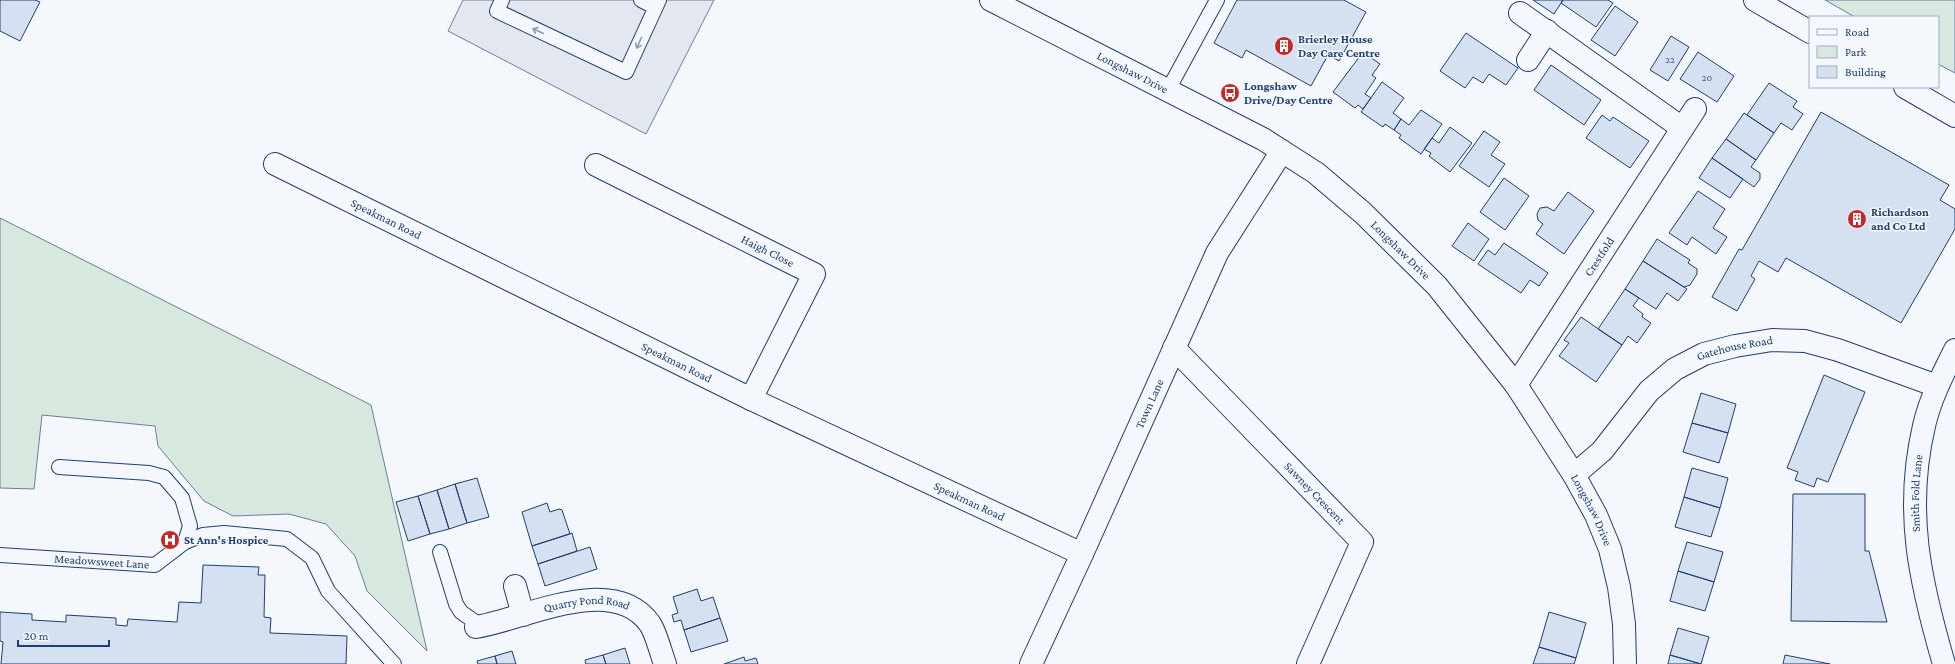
<svg xmlns="http://www.w3.org/2000/svg" width="1955" height="664" font-family="'Crimson Pro',serif">
<rect width="100%" height="100%" fill="#f4f7fb"/>
<path fill="#d7e8df" stroke="#687fa3" d="M 1825,0 L 1955,0 L 1955,73 L 1938,64 L 1938,17 L 1855,17 Z
M 0,218 L 371,405 L 427,651 L 367,591 L 355,556 L 326,524 L 289,514 L 233,516 L 204,501 L 158,446 L 155,426 L 42,415 L 34,489 L 0,488 Z"/>
<path fill="#e3e8f0" stroke="#687fa3" d="M 463,0 L 714,0 L 646,134 L 448,31 Z"/>
<path fill="#d5e0f0" stroke="#1d3f73" d="M 0,0 L 35,0 L 40,2 L 20,41 L 0,31 Z
M 1237,0 L 1344,0 L 1366,12 L 1339,61 L 1328,55 L 1311,86 L 1246,50 L 1242,58 L 1214,43 Z
M 1533,0 L 1563,0 L 1554,14 Z
M 1563,0 L 1608,0 L 1613,3 L 1596,27 L 1561,3 Z
M 1615,6 L 1638,22 L 1615,56 L 1591,40 Z
M 1466,33 L 1518,68 L 1506,85 L 1489,74 L 1483,83 L 1473,77 L 1465,88 L 1440,71 Z
M 1671,36 L 1689,47 L 1668,81 L 1650,70 Z
M 1363,52 L 1380,64 L 1372,75 L 1376,78 L 1365,94 L 1371,98 L 1363,109 L 1358,105 L 1355,108 L 1333,92 Z
M 1698,52 L 1734,76 L 1717,102 L 1680,79 Z
M 1551,65 L 1601,100 L 1584,125 L 1534,90 Z
M 1382,82 L 1404,98 L 1393,113 L 1401,119 L 1394,130 L 1385,124 L 1383,127 L 1361,112 Z
M 1769,83 L 1797,101 L 1793,107 L 1803,114 L 1792,130 L 1781,123 L 1774,133 L 1747,115 Z
M 1421,110 L 1442,124 L 1421,154 L 1399,138 L 1401,135 L 1394,130 L 1401,119 L 1409,125 Z
M 1821,112 L 1949,185 L 1940,200 L 1955,209 L 1955,229 L 1901,323 L 1786,258 L 1778,272 L 1759,261 L 1751,276 L 1755,279 L 1737,311 L 1712,297 L 1739,249 L 1742,250 Z
M 1744,113 L 1774,133 L 1756,160 L 1726,139 Z
M 1602,115 L 1610,121 L 1613,117 L 1649,141 L 1630,168 L 1586,138 Z
M 1450,127 L 1472,143 L 1450,172 L 1429,156 L 1431,153 L 1424,149 L 1432,138 L 1439,143 Z
M 1484,131 L 1500,142 L 1491,155 L 1505,164 L 1489,187 L 1459,166 Z
M 1726,139 L 1756,160 L 1751,167 L 1760,173 L 1760,179 L 1754,187 L 1712,158 Z
M 1712,158 L 1743,179 L 1730,198 L 1699,178 Z
M 1504,178 L 1529,196 L 1505,230 L 1480,212 Z
M 1698,191 L 1725,209 L 1713,228 L 1727,237 L 1716,254 L 1692,237 L 1687,245 L 1669,233 Z
M 1568,192 L 1594,211 L 1564,254 L 1536,234 L 1543,224 L 1538,220 L 1537,214 L 1540,208 L 1547,207 L 1554,211 Z
M 1468,223 L 1489,239 L 1474,261 L 1452,246 Z
M 1657,239 L 1690,260 L 1688,263 L 1697,269 L 1697,274 L 1690,285 L 1684,287 L 1643,261 Z
M 1504,243 L 1548,273 L 1539,286 L 1530,280 L 1521,293 L 1478,264 L 1488,250 L 1495,255 Z
M 1643,261 L 1687,289 L 1678,301 L 1667,293 L 1656,309 L 1625,289 Z
M 1625,289 L 1639,298 L 1633,306 L 1643,314 L 1642,317 L 1651,323 L 1637,343 L 1628,336 L 1622,345 L 1598,329 Z
M 1581,317 L 1622,345 L 1596,382 L 1559,356 L 1569,343 L 1564,340 Z
M 1824,375 L 1865,392 L 1828,482 L 1817,478 L 1814,487 L 1795,480 L 1798,472 L 1787,468 Z
M 1701,393 L 1736,404 L 1728,433 L 1692,423 Z
M 1692,423 L 1728,433 L 1719,463 L 1683,452 Z
M 1692,468 L 1728,478 L 1720,508 L 1684,497 Z
M 477,478 L 489,517 L 467,523 L 455,484 Z
M 455,484 L 467,523 L 449,529 L 437,490 Z
M 437,490 L 449,529 L 430,534 L 418,496 Z
M 1793,494 L 1865,494 L 1865,551 L 1869,551 L 1887,622 L 1791,621 Z
M 418,496 L 430,534 L 408,541 L 396,502 Z
M 1684,497 L 1720,508 L 1711,537 L 1675,527 Z
M 547,503 L 550,512 L 559,509 L 562,510 L 570,534 L 532,546 L 522,512 Z
M 572,533 L 577,551 L 538,564 L 532,546 Z
M 1687,542 L 1723,552 L 1714,582 L 1678,571 Z
M 590,547 L 597,569 L 545,586 L 538,564 Z
M 203,565 L 259,567 L 258,575 L 265,575 L 264,617 L 271,618 L 270,633 L 347,636 L 346,664 L 1,664 L 3,642 L 0,641 L 0,612 L 32,614 L 32,620 L 66,622 L 66,615 L 116,618 L 116,625 L 127,626 L 128,619 L 177,622 L 179,602 L 201,603 Z
M 1678,571 L 1714,582 L 1705,611 L 1670,601 Z
M 697,589 L 701,601 L 713,597 L 720,618 L 684,630 L 681,620 L 674,622 L 672,615 L 678,613 L 673,597 Z
M 1549,612 L 1586,623 L 1576,658 L 1539,647 Z
M 720,618 L 728,641 L 691,652 L 684,630 Z
M 1678,628 L 1709,637 L 1701,664 L 1670,655 Z
M 1539,647 L 1576,658 L 1574,664 L 1533,664 Z
M 625,648 L 630,664 L 606,664 L 603,655 Z
M 512,651 L 516,664 L 497,664 L 495,656 Z
M 603,655 L 606,664 L 586,664 L 585,660 Z
M 1670,655 L 1701,664 L 1668,664 Z
M 1785,655 L 1830,664 L 1783,664 Z
M 495,656 L 497,664 L 478,664 L 477,661 Z
M 744,657 L 745,661 L 756,658 L 758,664 L 724,664 Z"/>
<g fill="none" stroke-linecap="round" stroke-linejoin="round">
<g stroke="#1d3f73" stroke-width="16">
<g id="lane">
<path d="M 502,0 L 497,11 L 626,72 L 659,0"/>
<path d="M 641,0 L 655,7"/>
<path d="M 1168,90 L 1217,0"/>
<path d="M 185,542 L 203,535 L 224,533 L 287,539 L 312,558 L 328,591 L 394,664"/>
<path d="M 440,552 L 456,604 L 461,612 L 481,626"/>
<path id="s1" d="M 0,555 L 155,565 L 185,542 L 190,526 L 182,498 L 164,477 L 149,473 L 59,467"/>
</g>
</g>
<g stroke="#1d3f73" stroke-width="24">
<g id="street">
<path id="s2" d="M 991,0 L 1263,139 L 1316,173 L 1363,213 L 1437,286 L 1516,385 L 1574,475 L 1596,515 L 1610,549 L 1619,587 L 1624,624 L 1625,664"/>
<path d="M 1520,13 L 1682,128"/>
<path d="M 1528,60 L 1547,31"/>
<path id="s3" d="M 275,164 L 751,399 L 1082,554"/>
<path id="s4" d="M 596,165 L 814,274 L 751,399"/>
<path id="s5" d="M 1174,348 L 1362,542 L 1308,664"/>
<path id="s6" d="M 1516,385 L 1695,109"/>
<path id="s7" d="M 1574,475 L 1602,451 L 1649,391 L 1675,369 L 1704,354 L 1735,346 L 1772,340 L 1805,341 L 1838,350 L 1937,386"/>
<path d="M 515,586 L 523,615"/>
<path id="s8" d="M 476,627 C 525,619 613,572 650,624 C 656,633 661,653 665,664"/>
<path id="s9" d="M 1031,664 L 1082,554 L 1217,253 L 1282,151"/>
<path id="s10" d="M 1944,664 C 1920,582 1904,511 1924,426 C 1930,399 1943,374 1955,350"/>
</g>
</g>
<g stroke="#1d3f73" stroke-width="24">
<path id="primary" d="M 1755,0 L 1810,32
M 1905,87 L 1955,116"/>
</g>
<use href="#lane" stroke="#f4f7fb" stroke-width="14"/>
<use href="#street" stroke="#f4f7fb" stroke-width="22"/>
<use href="#primary" stroke="#f4f7fb" stroke-width="22"/>
</g>
<defs><path id="oneway-shaft" d="M-6 0H5M1.5-3L5.5 0L1.5 3" fill="none" stroke-width="1.6" stroke-linecap="round" stroke-linejoin="round"/></defs>
<g stroke="#889bb7">
<use href="#oneway-shaft" transform="translate(538 31) rotate(-155)"/>
<use href="#oneway-shaft" transform="translate(639 43) rotate(114)"/>
</g>
<defs>
<g id="building-disc" transform="scale(1)"><circle r="9.5" fill="#c62828" stroke="#f4f7fb"/><path d="M-4-6H4V6H1V3H-1V6H-4ZM-2.5-4.3h1.7v1.8h-1.7ZM.8-4.3h1.7v1.8H.8ZM-2.5-1h1.7V.8h-1.7ZM.8-1h1.7V.8H.8Z" fill="#fff"/></g>
<g id="bus-disc" transform="scale(1)"><circle r="9.5" fill="#c62828" stroke="#f4f7fb"/><path d="M-5-6H5V4H4V6H2V4H-2V6H-4V4H-5ZM-3.5-4V0h7V-4ZM-3.5 1.2v1.5H-2V1.2ZM2 1.2v1.5H3.5V1.2Z" fill="#fff"/></g>
<g id="hospital-disc" transform="scale(1)"><circle r="9.5" fill="#c62828" stroke="#f4f7fb"/><path d="M-5-5h3v3.5h4V-5h3V5h-3V1.5h-4V5h-3Z" fill="#fff"/></g>
</defs>
<g fill-rule="evenodd">
<use href="#building-disc" x="1284" y="46"/>
<use href="#bus-disc" x="1230" y="93"/>
<use href="#building-disc" x="1857" y="219"/>
<use href="#hospital-disc" x="170" y="540"/>
</g>
<g text-anchor="middle" dominant-baseline="central" stroke-width="3" stroke-linejoin="round" paint-order="stroke">
<g font-size="10" fill="#4b6792">
<text x="1670" y="59">22</text>
<text x="1707" y="77">20</text>
</g>
<g font-size="12" font-weight="bold" fill="#1d3f73" stroke="#f4f7fb" text-anchor="start">
<text x="1298" y="39">Brierley House<tspan x="1298" dy="14">Day Care Centre</tspan></text>
<text x="1244" y="86">Longshaw<tspan x="1244" dy="14">Drive/Day Centre</tspan></text>
<text x="1871" y="212">Richardson<tspan x="1871" dy="14">and Co Ltd</tspan></text>
<text x="184" y="540">St Ann's Hospice</text>
</g>
<g font-size="12" fill="#1d3f73" stroke="#f4f7fb">
<text stroke="none"><textPath href="#s2" startOffset="159">Longshaw Drive</textPath></text>
<text stroke="none"><textPath href="#s3" startOffset="124">Speakman Road</textPath></text>
<text stroke="none"><textPath href="#s2" startOffset="483">Longshaw Drive</textPath></text>
<text stroke="none"><textPath href="#s4" startOffset="192">Haigh Close</textPath></text>
<text stroke="none"><textPath href="#s6" startOffset="153">Crestfold</textPath></text>
<text stroke="none"><textPath href="#s7" startOffset="211">Gatehouse Road</textPath></text>
<text stroke="none"><textPath href="#s3" startOffset="448">Speakman Road</textPath></text>
<text stroke="none"><textPath href="#s9" startOffset="286">Town Lane</textPath></text>
<text stroke="none"><textPath href="#s5" startOffset="202">Sawney Crescent</textPath></text>
<text stroke="none"><textPath href="#s10" startOffset="174">Smith Fold Lane</textPath></text>
<text stroke="none"><textPath href="#s3" startOffset="772">Speakman Road</textPath></text>
<text stroke="none"><textPath href="#s2" startOffset="807">Longshaw Drive</textPath></text>
<text stroke="none"><textPath href="#s1" startOffset="102">Meadowsweet Lane</textPath></text>
<text stroke="none"><textPath href="#s8" startOffset="114">Quarry Pond Road</textPath></text>
</g>
</g>
<rect x="1809" y="16" width="130" height="72" fill="#f4f7fb" stroke="#9eadc5"/>
<rect x="1817" y="29" width="20" height="6" fill="#f4f7fb" stroke="#9eadc5"/>
<text x="1845" y="36" font-size="12" fill="#1d3f73">Road</text>
<rect x="1817" y="46" width="20" height="12" fill="#d7e8df" stroke="#9eadc5"/>
<text x="1845" y="56" font-size="12" fill="#1d3f73">Park</text>
<rect x="1817" y="66" width="20" height="12" fill="#d5e0f0" stroke="#9eadc5"/>
<text x="1845" y="76" font-size="12" fill="#1d3f73">Building</text>
<path d="M18 640v6h91v-6" fill="none" stroke="#1d3f73" stroke-width="2"/>
<text x="24" y="640" font-size="12" fill="#1d3f73" stroke="#f4f7fb" stroke-width="3" paint-order="stroke">20 m</text>
</svg>
